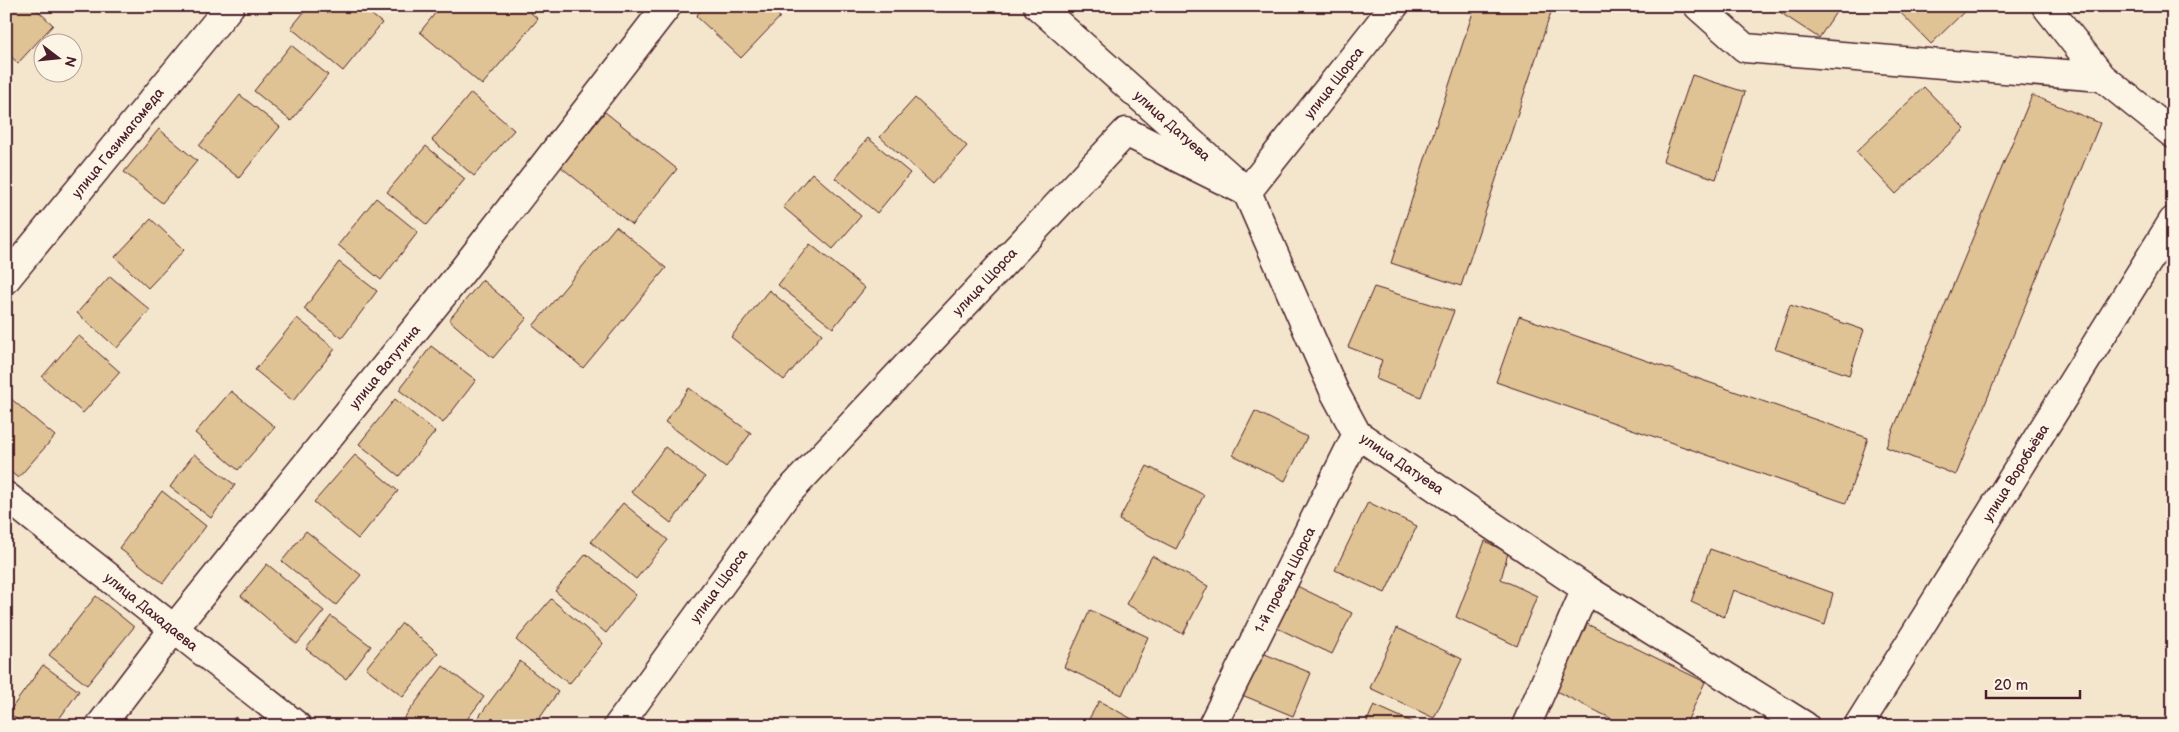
<svg xmlns="http://www.w3.org/2000/svg" width="2179" height="732" font-family="'Balsamiq Sans',sans-serif">
<rect width="100%" height="100%" fill="#f4e6cd"/>
<filter id="ink" filterUnits="userSpaceOnUse"><feTurbulence type="fractalNoise" baseFrequency=".02" numOctaves="2"/><feDisplacementMap in="SourceGraphic" scale="10" xChannelSelector="R" yChannelSelector="G"/><feConvolveMatrix kernelMatrix="1 2 1 2 8 2 1 2 1" color-interpolation-filters="sRGB"/></filter>
<g filter="url(#ink)">
<path fill="#e0c394" stroke="#4a1f2b" d="M 11,6 L 33,6 L 53,25 L 18,63 L 6,52 L 6,11 Z
M 309,6 L 361,6 L 382,23 L 343,71 L 291,28 Z
M 441,6 L 523,6 L 538,19 L 482,85 L 420,32 Z
M 705,6 L 769,6 L 780,17 L 741,58 L 696,16 Z
M 1475,6 L 1553,6 L 1461,286 L 1391,263 Z
M 1785,6 L 1840,6 L 1819,38 L 1781,13 Z
M 1894,6 L 1970,6 L 1931,44 Z
M 291,45 L 328,75 L 291,121 L 254,91 Z
M 1692,75 L 1745,92 L 1716,179 L 1663,161 Z
M 1924,87 L 1965,129 L 1896,194 L 1856,152 Z
M 471,93 L 514,130 L 474,176 L 432,140 Z
M 240,95 L 280,127 L 239,178 L 199,146 Z
M 2032,95 L 2100,123 L 1956,475 L 1886,447 Z
M 915,98 L 967,146 L 933,184 L 880,137 Z
M 605,112 L 677,169 L 632,225 L 561,167 Z
M 159,129 L 197,161 L 162,203 L 124,172 Z
M 868,138 L 910,173 L 877,213 L 835,178 Z
M 426,146 L 465,179 L 427,225 L 387,192 Z
M 812,173 L 861,216 L 833,249 L 783,207 Z
M 376,198 L 418,232 L 381,280 L 338,245 Z
M 151,219 L 184,250 L 148,288 L 115,257 Z
M 616,226 L 666,268 L 583,368 L 533,326 Z
M 810,244 L 865,288 L 833,328 L 778,285 Z
M 339,262 L 377,291 L 342,338 L 304,309 Z
M 110,276 L 150,310 L 117,348 L 77,313 Z
M 482,280 L 527,318 L 493,358 L 449,320 Z
M 1374,287 L 1454,311 L 1421,397 L 1376,379 L 1382,360 L 1348,347 Z
M 769,290 L 822,334 L 784,380 L 731,337 Z
M 1790,305 L 1864,330 L 1849,375 L 1775,349 Z
M 1519,316 L 1868,438 L 1846,503 L 1496,382 Z
M 297,318 L 335,349 L 293,401 L 255,370 Z
M 78,335 L 120,372 L 83,413 L 42,377 Z
M 431,346 L 476,380 L 443,423 L 399,390 Z
M 689,388 L 751,433 L 726,467 L 665,422 Z
M 231,391 L 275,427 L 238,470 L 195,433 Z
M 9,397 L 55,436 L 18,478 L 6,468 L 6,401 Z
M 395,399 L 435,432 L 399,476 L 359,444 Z
M 1255,411 L 1307,437 L 1285,481 L 1233,455 Z
M 665,447 L 705,477 L 671,523 L 631,492 Z
M 194,454 L 235,485 L 211,518 L 170,487 Z
M 355,455 L 398,491 L 358,539 L 314,502 Z
M 1147,466 L 1204,495 L 1176,549 L 1119,520 Z
M 162,491 L 206,526 L 163,583 L 119,548 Z
M 1368,502 L 1417,526 L 1385,593 L 1335,570 Z
M 623,503 L 668,540 L 636,579 L 591,542 Z
M 306,531 L 361,575 L 336,605 L 282,561 Z
M 1485,541 L 1508,553 L 1501,579 L 1537,596 L 1517,646 L 1456,617 Z
M 1710,549 L 1833,593 L 1825,625 L 1733,590 L 1724,617 L 1691,602 Z
M 586,554 L 636,595 L 606,633 L 555,591 Z
M 1152,556 L 1208,586 L 1183,634 L 1126,604 Z
M 267,564 L 324,611 L 297,644 L 241,596 Z
M 1295,585 L 1352,613 L 1332,654 L 1275,627 Z
M 96,596 L 134,627 L 87,685 L 49,655 Z
M 551,599 L 603,643 L 569,684 L 516,640 Z
M 1090,610 L 1148,637 L 1122,695 L 1064,667 Z
M 331,616 L 371,646 L 346,679 L 306,649 Z
M 402,623 L 438,653 L 403,697 L 366,668 Z
M 1587,624 L 1705,682 L 1685,726 L 1626,726 L 1554,690 Z
M 1397,628 L 1462,659 L 1434,718 L 1370,688 Z
M 1260,652 L 1311,673 L 1293,716 L 1242,695 Z
M 520,661 L 558,692 L 534,726 L 472,726 Z
M 43,665 L 79,691 L 54,726 L 26,726 L 8,713 Z
M 443,666 L 484,697 L 462,726 L 398,726 Z
M 1099,701 L 1145,726 L 1085,726 Z
M 1374,705 L 1421,726 L 1365,726 Z
M 235,717 L 247,726 L 228,726 Z"/>
<g fill="none" stroke-linecap="round" stroke-linejoin="round">
<g stroke="#4a1f2b" stroke-width="31">
<path id="minor" d="M 1698,6 L 1745,48 L 2102,77
M 2046,6 L 2102,77 L 2173,134
M 6,279 L 230,6
M 6,496 L 297,726
M 100,726 L 173,630 L 463,270 L 667,6
M 618,726 L 785,496 L 1126,132 L 1247,192 L 1394,6
M 1212,726 L 1357,434
M 1526,726 L 1586,589
M 1858,726 L 2173,221"/>
</g>
<g stroke="#4a1f2b" stroke-width="31">
<path id="tertiary" d="M 1038,6 L 1247,192 L 1335,393 L 1357,434 L 1586,589 L 1805,726"/>
</g>
<use href="#minor" stroke="#fcf5e5" stroke-width="28"/>
<use href="#tertiary" stroke="#fcf5e5" stroke-width="28"/>
</g>
</g>
<g text-anchor="middle" dominant-baseline="central" stroke-width="4.5" stroke-linejoin="round" paint-order="stroke">
<g font-size="14" fill="#4a1f2b" stroke="#fcf5e5">
<text transform="translate(1334 83) rotate(-52)">улица Щорса</text>
<text transform="translate(1172 126) rotate(42)">улица Датуева</text>
<text transform="translate(118 143) rotate(-51)">улица Газимагомеда</text>
<text transform="translate(985 282) rotate(-47)">улица Щорса</text>
<text transform="translate(385 367) rotate(-51)">улица Ватутина</text>
<text transform="translate(1402 464) rotate(34)">улица Датуева</text>
<text transform="translate(2016 473) rotate(-58)">улица Воробьёва</text>
<text transform="translate(1285 580) rotate(-63)">1-й проезд Щорса</text>
<text transform="translate(719 586) rotate(-54)">улица Щорса</text>
<text transform="translate(151 612) rotate(39)">улица Дахадаева</text>
</g>
</g>
<rect width="2179" height="732" fill="none" stroke="#fcf5e5" stroke-width="25"/>
<rect x="12" y="12" width="2154" height="707" fill="none" stroke="#4a1f2b" stroke-width="2" filter="url(#ink)"/>
<g transform="translate(58 58) rotate(106)"><circle r="24" fill="#fcf5e5" stroke="#b59f9b"/>
<path d="M0-4L9 19L0 12L-9 19Z" fill="#4a1f2b"/>
<text y="-8" font-size="14" font-weight="bold" text-anchor="middle" fill="#4a1f2b">N</text>
</g>
<path d="M1986 690v8h94v-8" fill="none" stroke="#4a1f2b" stroke-width="2.5"/>
<text x="1994" y="690" font-size="15" fill="#4a1f2b" stroke="#fcf5e5" stroke-width="4" paint-order="stroke">20 m</text>
</svg>
